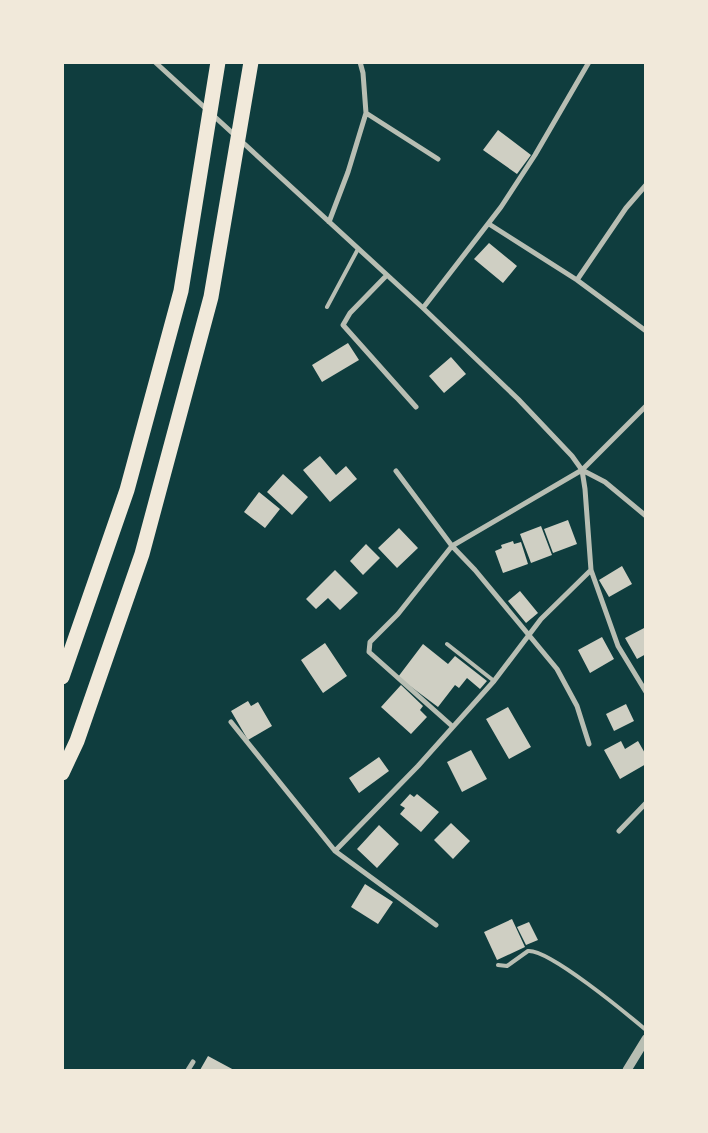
<svg xmlns="http://www.w3.org/2000/svg" width="708" height="1133" font-family="Lato,sans-serif">
<rect width="100%" height="100%" fill="#0f3d3e"/>
<path fill="#cfcfc3" d="M 498,130 L 531,155 L 517,174 L 483,150 Z
M 489,243 L 517,266 L 503,283 L 474,259 Z
M 348,343 L 359,360 L 322,382 L 312,365 Z
M 451,357 L 466,374 L 444,393 L 429,376 Z
M 320,456 L 336,475 L 346,466 L 357,479 L 330,502 L 303,470 Z
M 283,474 L 308,497 L 292,515 L 267,492 Z
M 259,492 L 280,509 L 265,528 L 244,512 Z
M 568,520 L 577,544 L 553,553 L 544,529 Z
M 541,526 L 552,555 L 531,563 L 520,534 Z
M 399,528 L 418,548 L 397,568 L 378,548 Z
M 513,541 L 514,544 L 521,542 L 528,564 L 503,573 L 495,551 L 502,548 L 501,545 Z
M 366,544 L 380,558 L 363,575 L 350,561 Z
M 622,566 L 632,584 L 609,597 L 599,580 Z
M 335,570 L 358,593 L 340,610 L 328,598 L 316,609 L 306,599 Z
M 520,591 L 538,613 L 526,623 L 508,601 Z
M 646,627 L 646,654 L 637,659 L 625,638 Z
M 602,637 L 614,659 L 590,673 L 578,650 Z
M 325,643 L 347,676 L 323,693 L 301,660 Z
M 423,644 L 448,664 L 455,656 L 487,681 L 480,689 L 467,678 L 459,688 L 455,685 L 438,707 L 398,677 Z
M 401,685 L 423,706 L 420,710 L 427,717 L 411,734 L 381,707 Z
M 248,701 L 251,706 L 258,702 L 272,726 L 248,740 L 231,711 Z
M 626,704 L 634,721 L 614,731 L 606,714 Z
M 508,707 L 531,747 L 509,759 L 486,719 Z
M 621,741 L 625,749 L 638,741 L 646,755 L 646,764 L 620,779 L 604,750 Z
M 471,750 L 487,779 L 462,792 L 447,762 Z
M 379,757 L 389,771 L 359,793 L 349,778 Z
M 410,794 L 414,797 L 417,794 L 439,812 L 421,832 L 400,814 L 405,808 L 400,805 Z
M 451,823 L 470,841 L 453,859 L 434,840 Z
M 379,825 L 399,844 L 377,868 L 357,849 Z
M 365,884 L 393,902 L 378,924 L 351,907 Z
M 512,919 L 525,947 L 497,960 L 484,932 Z
M 529,922 L 538,940 L 526,945 L 517,927 Z
M 208,1056 L 234,1070 L 200,1070 Z"/>
<g fill="none" stroke-linecap="round" stroke-linejoin="round">
<path stroke="#b8beb3" stroke-width="4" d="M 327,307 L 358,249
M 447,644 L 494,681
M 498,965 L 507,966 L 528,951 C 549,949 627,1014 646,1030"/>
<path stroke="#b8beb3" stroke-width="5" d="M 155,62 L 423,308 L 518,399 L 572,456 L 582,470 L 585,489 L 591,570 L 618,646 L 646,692
M 366,113 L 438,159
M 329,222 L 348,172 L 366,113 L 363,73 L 360,62
M 489,224 L 577,280 L 646,331
M 387,275 L 350,313 L 343,325 L 416,407
M 577,280 L 626,208 L 646,185
M 423,308 L 501,207 L 535,155 L 589,62
M 582,470 L 605,482 L 646,516
M 396,471 L 452,546 L 475,570 L 557,669 L 577,706 L 589,744
M 231,722 L 335,851 L 436,925
M 452,726 L 369,652 L 370,642 L 398,614 L 452,546 L 582,470 L 646,406
M 619,831 L 646,803
M 335,851 L 418,766 L 494,681 L 541,619 L 591,570
M 188,1070 L 193,1062"/>
<path stroke="#b8beb3" stroke-width="9" d="M 627,1070 L 646,1039"/>
<path stroke="#f1e9da" stroke-width="15" d="M 62,677 L 127,490 L 181,291 L 218,62
M 62,773 L 77,741 L 142,554 L 211,297 L 251,62"/>
</g>
<rect width="708" height="1133" fill="none" stroke="#f1e9da" stroke-width="128"/>
</svg>
